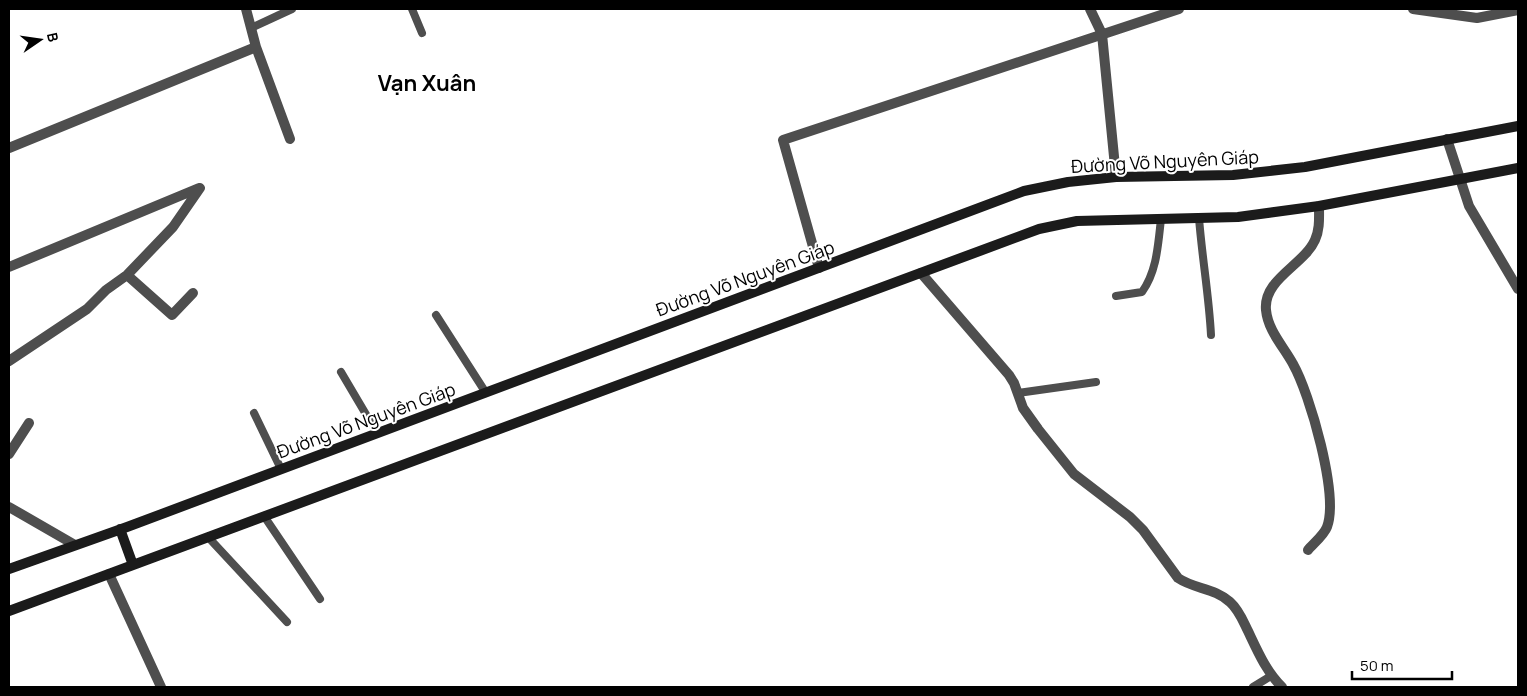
<svg xmlns="http://www.w3.org/2000/svg" width="1527" height="696" font-family="Manrope,sans-serif">
<rect width="100%" height="100%" fill="#fff"/>
<g fill="none" stroke-linecap="round" stroke-linejoin="round">
<path stroke="#4e4e4e" stroke-width="8" d="M 412,9 L 422,33
M 251,28 L 292,9
M 1199,218 C 1202,257 1209,296 1211,335
M 1116,296 L 1142,292 C 1157,271 1158,245 1161,219
M 436,315 L 486,393
M 341,372 L 377,433
M 1018,393 L 1096,382
M 254,413 L 281,469
M 264,516 L 320,599
M 208,537 L 287,622
M 1253,687 L 1271,676"/>
<path stroke="#4e4e4e" stroke-width="10" d="M 246,9 L 256,47 L 290,139
M 1090,9 L 1102,34 L 1116,177
M 1413,9 L 1477,18 L 1518,10
M 1447,139 L 1469,206 L 1518,289
M 9,148 L 256,47
M 9,267 L 199,188
M 819,268 L 783,140 L 1179,9
M 921,273 L 1009,375 L 1014,383 L 1023,408 L 1038,429 L 1074,474 L 1130,517 L 1143,530 L 1178,578 C 1194,589 1215,588 1230,602 C 1239,610 1243,621 1248,631 C 1258,652 1266,671 1282,687
M 127,275 L 172,315 L 193,293
M 9,361 L 87,309 L 106,290 L 127,275 L 173,227 L 200,188
M 9,454 L 29,423
M 9,507 L 75,545
M 1308,550 C 1313,544 1324,535 1327,527 C 1339,495 1310,394 1293,364 C 1284,347 1268,331 1266,310 C 1263,279 1304,265 1315,240 C 1320,229 1319,218 1319,206
M 109,574 L 161,687"/>
<path stroke="#1b1b1b" stroke-width="10" d="M 120,529 L 133,565
M 9,569 L 127,527 L 1024,191 L 1068,182 L 1116,177 L 1233,175 L 1305,167 L 1518,126
M 9,611 L 1039,229 L 1077,221 L 1238,217 L 1319,206 L 1518,168"/>
</g>
<g text-anchor="middle" dominant-baseline="central" stroke-width="4" stroke-linejoin="round" paint-order="stroke">
<g font-size="18" fill="#000" stroke="#fff">
<text transform="translate(1165 161) rotate(-3)">Đường Võ Nguyên Giáp</text>
<text transform="translate(745 278) rotate(-20)">Đường Võ Nguyên Giáp</text>
<text transform="translate(366 420) rotate(-20)">Đường Võ Nguyên Giáp</text>
</g>
<g font-size="22" font-weight="bold" fill="#000" stroke="#fff">
<text x="427" y="83">Vạn Xuân</text>
</g>
</g>
<rect width="1527" height="696" fill="none" stroke="#000000" stroke-width="20"/>
<g transform="translate(40 40) rotate(77)" stroke="#ffffff" stroke-width="4" paint-order="stroke">
<path d="M0-4L9 19L0 12L-9 19Z" fill="#000000"/>
<text y="-8" font-size="14" font-weight="bold" text-anchor="middle" fill="#000000">B</text>
</g>
<path d="M1352 671v8h100v-8" fill="none" stroke="#000000" stroke-width="2.5"/>
<text x="1360" y="671" font-size="15" fill="#000000" stroke="#ffffff" stroke-width="4" paint-order="stroke">50 m</text>
</svg>
